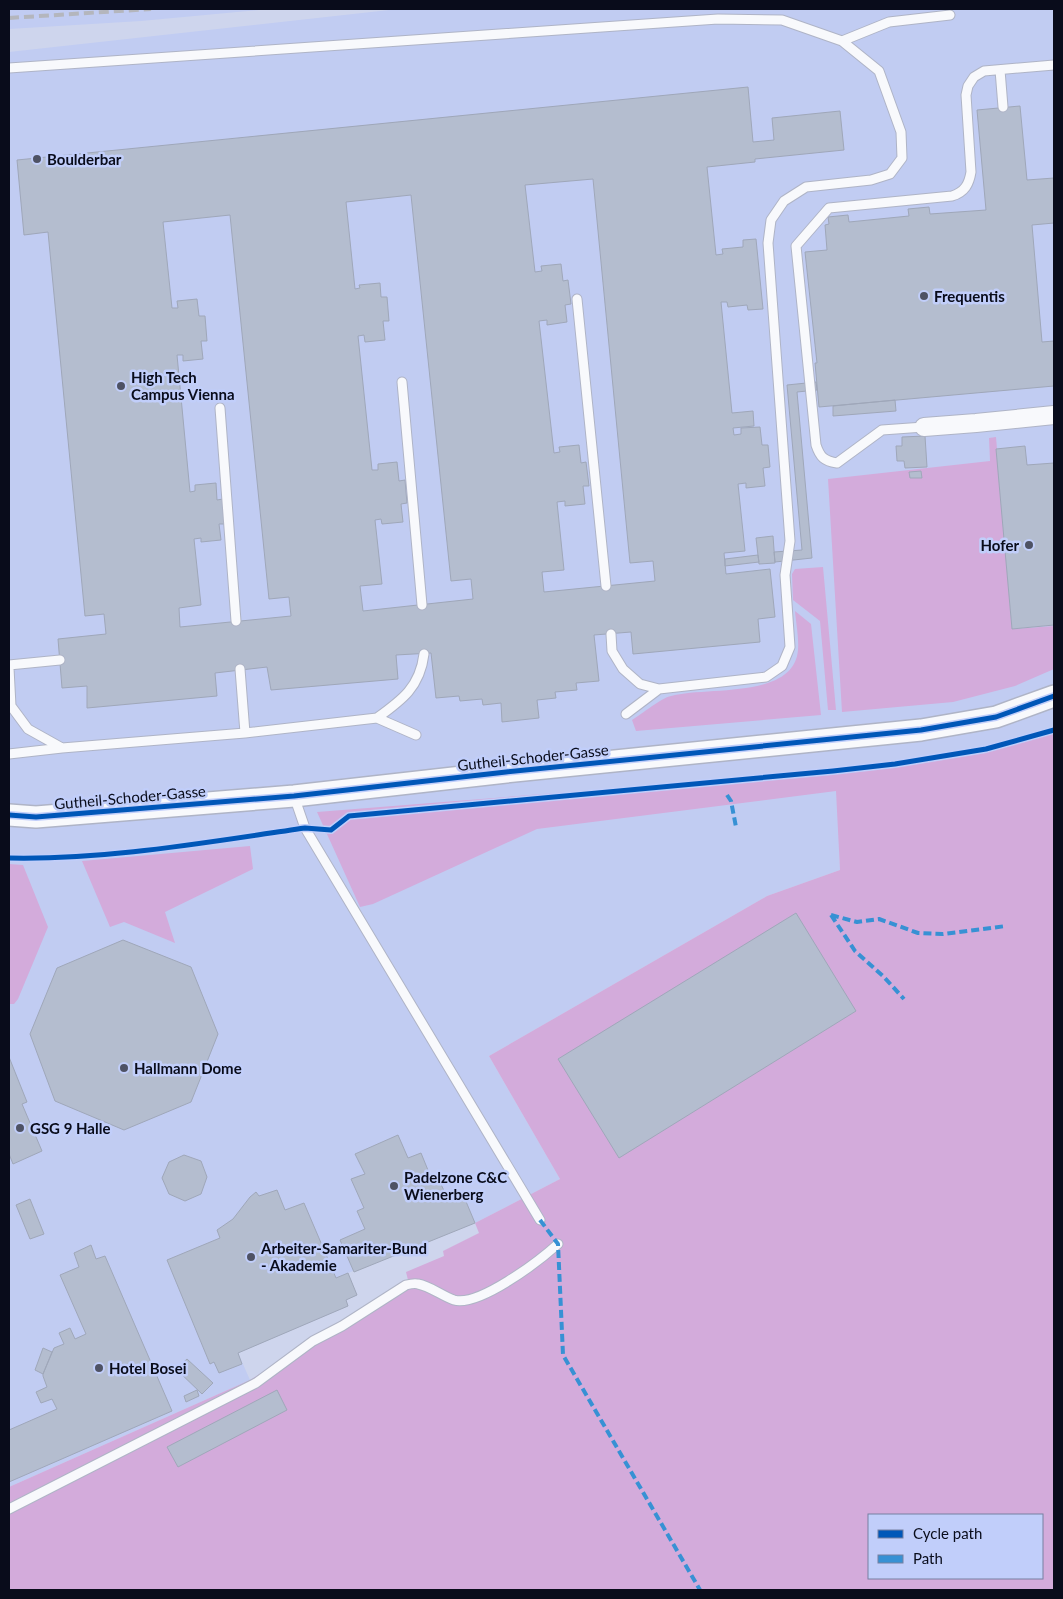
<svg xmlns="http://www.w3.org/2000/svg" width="1063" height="1599" font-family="Lato,sans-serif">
<rect width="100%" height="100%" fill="#ced5ed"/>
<path fill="#c1ccf2" d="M 9,9 L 269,9 L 141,21 L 9,29 Z
M 398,9 L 1054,9 L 1054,730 L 986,749 L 895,764 L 833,771 L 837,778 L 840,870 L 767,896 L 489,1056 L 560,1179 L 475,1223 L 348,1273 L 357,1295 L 346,1300 L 348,1306 L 238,1353 L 250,1380 L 9,1487 L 9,52 Z"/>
<path fill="#d3abdb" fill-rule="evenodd" d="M 996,437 L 1012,629 L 1054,626 L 1054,669 L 1015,686 L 953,702 L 842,712 L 828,479 L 990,461 L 989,438 Z
M 823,567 L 836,710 L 828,710 L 820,621 L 793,600 L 792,574 L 795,569 Z
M 795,611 L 811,624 L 821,715 L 636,731 L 632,720 C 642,714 661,698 671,696 C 705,686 794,700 798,650 C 799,638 796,623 795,611 Z
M 1054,730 L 1054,1590 L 9,1590 L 9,1487 L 250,1380 L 408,1280 L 406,1272 L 444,1256 L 443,1251 L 479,1233 L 475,1223 L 560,1179 L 489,1056 L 767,896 L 840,870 L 836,791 L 537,829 L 373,904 L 360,907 L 317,812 L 833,771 L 895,764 L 986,749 ZM 869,1515 L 1042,1515 L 1042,1578 L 869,1578 Z
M 250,846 L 253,869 L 165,912 L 175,943 L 124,922 L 110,927 L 82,861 Z
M 9,864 L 23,865 L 48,927 L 18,999 L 14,1004 L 10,1004 Z"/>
<path fill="#b4bdcf" stroke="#9fa7b9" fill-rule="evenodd" d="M 748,87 L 753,142 L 774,140 L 772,118 L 840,111 L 844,150 L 755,159 L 755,162 L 707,167 L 716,255 L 723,254 L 722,249 L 743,247 L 743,240 L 756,239 L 763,309 L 748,310 L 747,305 L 728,307 L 727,302 L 721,302 L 732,413 L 753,411 L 754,426 L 733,428 L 734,435 L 741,434 L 741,428 L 760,427 L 762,445 L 768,445 L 770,467 L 763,468 L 765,486 L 746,488 L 746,483 L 738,484 L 745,551 L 724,553 L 726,574 L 770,569 L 775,617 L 758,619 L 760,642 L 633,654 L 631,632 L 594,635 L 599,681 L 576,683 L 577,690 L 555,692 L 556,698 L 537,700 L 539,718 L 502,722 L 501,703 L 483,705 L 482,699 L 460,701 L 459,696 L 436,698 L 431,653 L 396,655 L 398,679 L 271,690 L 267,667 L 215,673 L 217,696 L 87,708 L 87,686 L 62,688 L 58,639 L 106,634 L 104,614 L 85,616 L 48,232 L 24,235 L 17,160 ZM 593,179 L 630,563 L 653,561 L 655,581 L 544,592 L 542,572 L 564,570 L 557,502 L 565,501 L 565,506 L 585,504 L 583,486 L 589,486 L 586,462 L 581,463 L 579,445 L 559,447 L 560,452 L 554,453 L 539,321 L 547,320 L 547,325 L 567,322 L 565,305 L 571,304 L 568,280 L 563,281 L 561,264 L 541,266 L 542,271 L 535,272 L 525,185 ZM 411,195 L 451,581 L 471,579 L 473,599 L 363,611 L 360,586 L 382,584 L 375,520 L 381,519 L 382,524 L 403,522 L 401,504 L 407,503 L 405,480 L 399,481 L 397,462 L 378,464 L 378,470 L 372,470 L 358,336 L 364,335 L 365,342 L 385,340 L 383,321 L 389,321 L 387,297 L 381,297 L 380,283 L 359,285 L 360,288 L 355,289 L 346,202 ZM 230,215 L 269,599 L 289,597 L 291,616 L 180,627 L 179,608 L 201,605 L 194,539 L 201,538 L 201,542 L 221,540 L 219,524 L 225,524 L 223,499 L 217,500 L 216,483 L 195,485 L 195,491 L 190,492 L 177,355 L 183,355 L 183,361 L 203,359 L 201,341 L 207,341 L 205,316 L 199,316 L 197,299 L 177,301 L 178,308 L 172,308 L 163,222 Z
M 1020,106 L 1027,180 L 1054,178 L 1054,223 L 1032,225 L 1042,342 L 1054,341 L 1054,386 L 819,407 L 815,363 L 817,363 L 805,252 L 827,250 L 825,225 L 829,224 L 828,217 L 848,215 L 849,222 L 909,216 L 908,209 L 929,207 L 930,214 L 986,210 L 977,110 Z
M 816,382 L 817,390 L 797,392 L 812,558 L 775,562 L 774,552 L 802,550 L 787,385 Z
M 895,400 L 896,411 L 833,416 L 833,406 Z
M 925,436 L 927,467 L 905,468 L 904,461 L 897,461 L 896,446 L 902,446 L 902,437 Z
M 1025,446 L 1027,465 L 1054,463 L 1054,625 L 1012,629 L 996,449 Z
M 921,471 L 922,478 L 910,478 L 909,472 Z
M 773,536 L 775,563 L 759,564 L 756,538 Z
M 758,555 L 759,562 L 725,566 L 725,559 Z
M 796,913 L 856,1011 L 619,1158 L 558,1059 Z
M 123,940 L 191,967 L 218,1034 L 191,1102 L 124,1130 L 55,1101 L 30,1034 L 57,968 Z
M 9,1057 L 27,1102 L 22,1104 L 42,1151 L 13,1164 L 9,1154 Z
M 398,1135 L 408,1158 L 421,1153 L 432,1180 L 438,1178 L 447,1197 L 462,1192 L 475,1223 L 354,1272 L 340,1240 L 365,1229 L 357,1211 L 364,1208 L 351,1179 L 365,1174 L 355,1154 Z
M 184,1155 L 201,1161 L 207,1177 L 201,1194 L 185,1201 L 169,1194 L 162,1178 L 169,1162 Z
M 277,1190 L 285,1210 L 304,1203 L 336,1278 L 348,1273 L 357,1295 L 346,1300 L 348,1306 L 238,1353 L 242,1364 L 219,1373 L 214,1362 L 210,1364 L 167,1260 L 220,1238 L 217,1230 L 233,1219 L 250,1197 L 256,1192 L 259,1196 Z
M 30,1199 L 44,1234 L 30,1239 L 16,1205 Z
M 91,1245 L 96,1259 L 105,1256 L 172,1411 L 9,1482 L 9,1430 L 57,1409 L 52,1399 L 41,1403 L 36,1392 L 47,1387 L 43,1376 L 43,1374 L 54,1348 L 64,1344 L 59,1333 L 70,1328 L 75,1339 L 86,1334 L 60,1275 L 79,1267 L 74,1253 Z
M 43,1348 L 52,1352 L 43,1374 L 35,1370 Z
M 187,1359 L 213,1383 L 202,1394 L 176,1369 Z
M 197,1390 L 199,1396 L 186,1402 L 184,1396 Z
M 277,1390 L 287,1410 L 178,1467 L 167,1447 Z"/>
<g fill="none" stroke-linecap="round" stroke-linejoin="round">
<g stroke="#afb4c6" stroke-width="11">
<path id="service" d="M 842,41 L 889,22 L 950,15
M 9,68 L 718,19 L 782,20 L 842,41 L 879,71 L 901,132 L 902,158 L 890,174 L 871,180 L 806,187 L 784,201 L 771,220 L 768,243 L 790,541 L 785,575 L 790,647 L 782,666 L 766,677 L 659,689 L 640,684 L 623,669 L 612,651 L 611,634
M 1000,70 L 1003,107
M 577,299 L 606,586
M 402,382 L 422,605
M 220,408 L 236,621
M 924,427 L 882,430 L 837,463 C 824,461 820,457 816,445 L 796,246 L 829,208 L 952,196 C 965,192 969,184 971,172 L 966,95 L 968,86 L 974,77 L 984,71 L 1054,65
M 9,665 L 60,660
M 9,668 L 11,706 L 9,708
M 240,669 L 245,733
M 11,706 L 28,729 L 62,748
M 626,714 L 659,689
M 377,718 C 402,700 420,687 424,654
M 9,754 L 62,748 L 245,733 L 377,718 L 416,735
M 294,796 L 305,828 L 540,1220
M 9,1509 L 256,1383 L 313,1341 L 342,1326 L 406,1285 C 410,1284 415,1283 418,1284 C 430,1286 442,1296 454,1300 C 479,1307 539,1261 558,1244"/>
</g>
<g stroke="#afb4c6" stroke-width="20">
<path id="minor" d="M 924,427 L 976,423 L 1054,415"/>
</g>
<g stroke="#afb4c6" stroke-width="24">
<path id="tertiary" d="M 9,815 L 36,817 L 294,796 L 506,772 L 921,730 L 996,717 L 1054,696"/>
</g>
<use href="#service" stroke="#f8f9fc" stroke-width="9"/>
<use href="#minor" stroke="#f8f9fc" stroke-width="18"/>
<use href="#tertiary" stroke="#f8f9fc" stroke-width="21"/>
<path stroke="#b4b6bd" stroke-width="4" stroke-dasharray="10 5" stroke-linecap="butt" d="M 9,18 L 151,9"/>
<path stroke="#3791d4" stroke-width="4" stroke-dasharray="8 4" stroke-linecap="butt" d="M 727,795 L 731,801 L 736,827
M 831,915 L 857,922 L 879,919 L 918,933 L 943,934 L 1006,926
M 831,915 L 855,951 L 883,976 L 904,999
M 540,1220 L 558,1244 L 563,1355 L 700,1590"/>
<g stroke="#c1cefa" stroke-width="8">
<path id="cycleway" d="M 9,815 L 36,817 L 294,796 L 506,772 L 921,730 L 996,717 L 1054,696
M 9,858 C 108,860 207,842 305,828 L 331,830 L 349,816 L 833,771 L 895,764 L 986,749 L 1054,730"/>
</g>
<use href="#cycleway" stroke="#0057b8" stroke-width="5"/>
</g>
<g fill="#4e5264" stroke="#c1cefa" stroke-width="2">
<circle cx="37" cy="159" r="5"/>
<circle cx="924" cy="296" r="5"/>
<circle cx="121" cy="386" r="5"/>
<circle cx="1029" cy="545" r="5"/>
<circle cx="124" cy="1068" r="5"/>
<circle cx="20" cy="1128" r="5"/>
<circle cx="394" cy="1186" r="5"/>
<circle cx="251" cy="1257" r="5"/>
<circle cx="99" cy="1368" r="5"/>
</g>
<g text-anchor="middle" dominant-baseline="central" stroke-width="5" stroke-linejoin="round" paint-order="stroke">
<g font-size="15" font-weight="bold" fill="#090c1b" stroke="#c1cefa" text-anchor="start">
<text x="47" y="159">Boulderbar</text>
<text x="934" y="296">Frequentis</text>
<text x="131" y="377">High Tech<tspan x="131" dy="17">Campus Vienna</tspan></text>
<text x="1019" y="545" text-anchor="end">Hofer</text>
<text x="134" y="1068">Hallmann Dome</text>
<text x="30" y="1128">GSG 9 Halle</text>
<text x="404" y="1177">Padelzone C&amp;C<tspan x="404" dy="17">Wienerberg</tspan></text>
<text x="261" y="1248">Arbeiter-Samariter-Bund<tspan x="261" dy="17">- Akademie</tspan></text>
<text x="109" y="1368">Hotel Bosei</text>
</g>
<g font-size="15" fill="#090c1b" stroke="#c1cefa">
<text transform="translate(533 757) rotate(-6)">Gutheil-Schoder-Gasse</text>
<text transform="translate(130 797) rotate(-5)">Gutheil-Schoder-Gasse</text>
</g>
</g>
<rect width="1063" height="1599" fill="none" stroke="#090c1b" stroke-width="20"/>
<rect x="868" y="1514" width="175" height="65" fill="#c1cefa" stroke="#7780a1"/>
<rect x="878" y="1530" width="25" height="8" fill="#0057b8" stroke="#7780a1"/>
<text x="913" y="1539" font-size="15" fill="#090c1b">Cycle path</text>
<rect x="878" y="1555" width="25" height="8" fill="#3791d4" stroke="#7780a1"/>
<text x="913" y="1564" font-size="15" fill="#090c1b">Path</text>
</svg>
